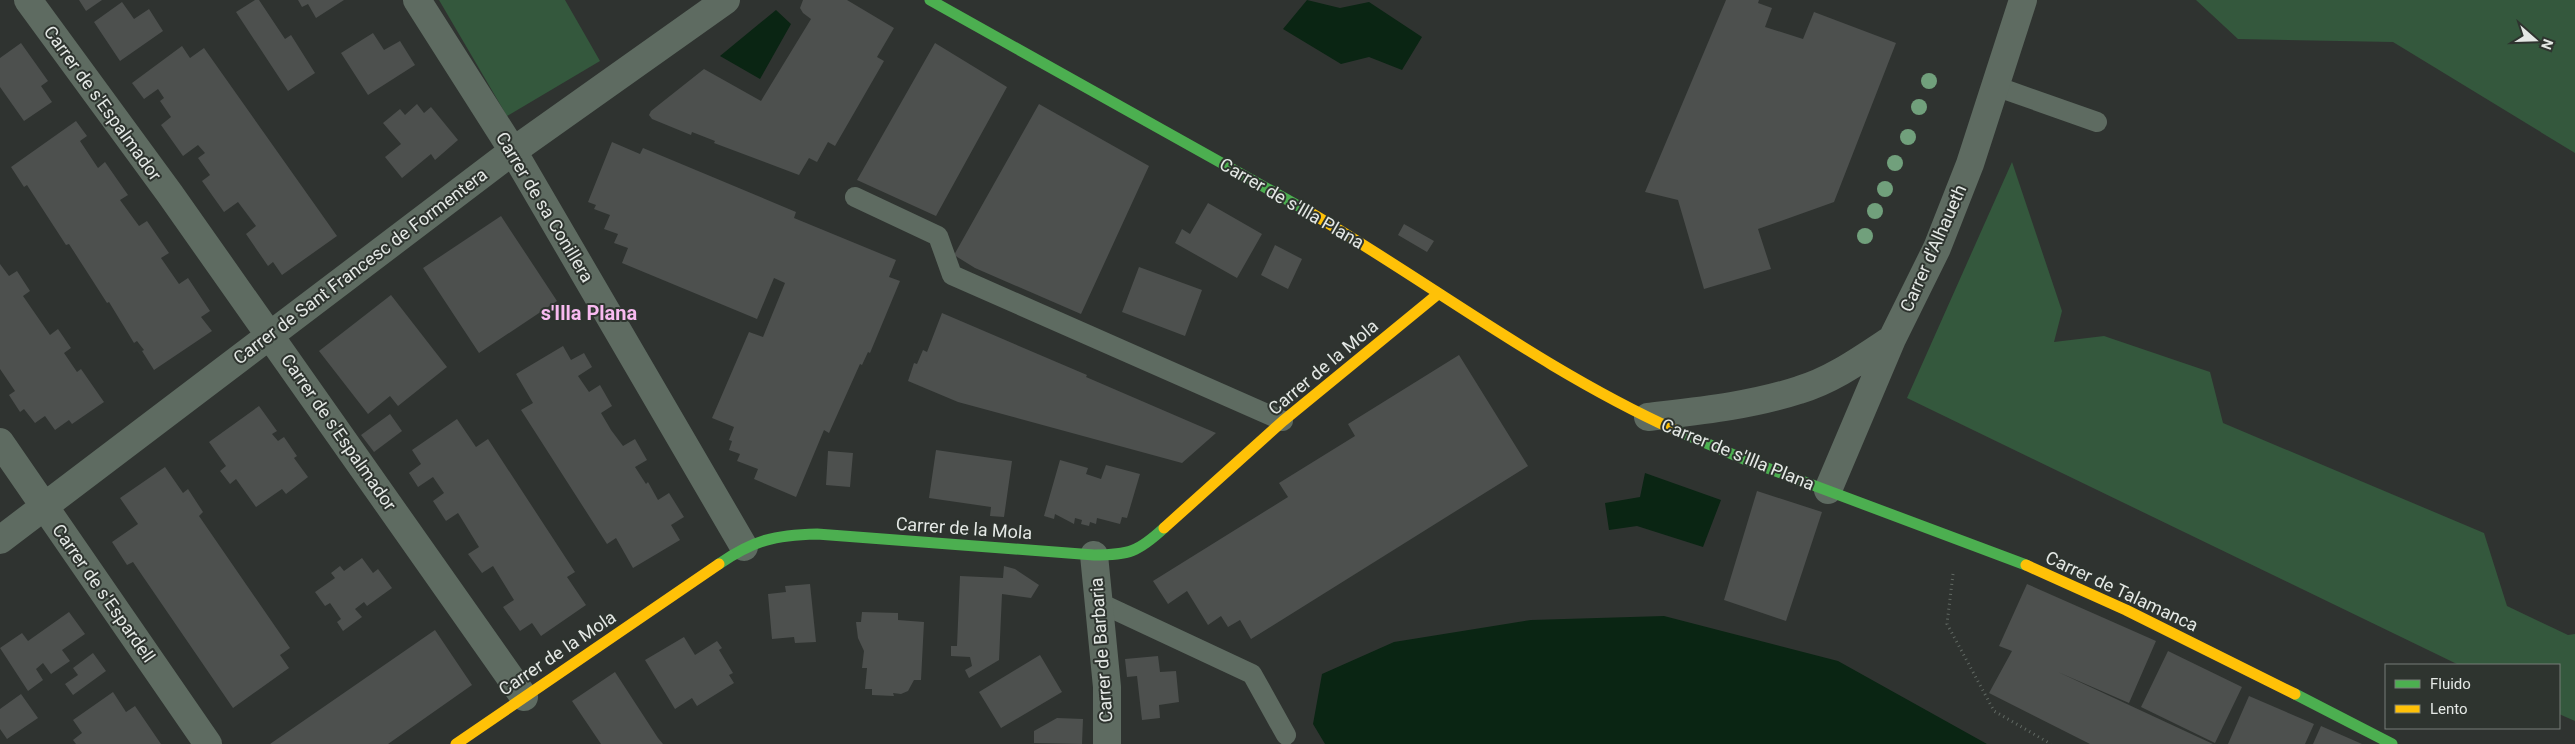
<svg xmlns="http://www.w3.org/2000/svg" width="2575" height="744" font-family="Roboto,sans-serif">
<rect width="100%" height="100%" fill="#2f3330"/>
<path fill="#34583d" d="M 439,0 L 565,0 L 600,61 L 507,116 Z
M 2196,0 L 2575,0 L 2575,153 L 2393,42 L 2238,39 Z
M 2012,162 L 2062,311 L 2054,342 L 2104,336 L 2210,372 L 2223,423 L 2484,533 L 2507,606 L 2568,635 L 2575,634 L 2575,721 L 2559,714 L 2559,665 L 2459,665 L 1907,398 Z"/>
<path fill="#0a2513" d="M 1307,0 L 1340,8 L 1369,2 L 1422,37 L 1402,70 L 1369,57 L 1341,64 L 1283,29 Z
M 776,10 L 791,24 L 760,79 L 720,56 Z
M 1645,473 L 1721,500 L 1703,547 L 1637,526 L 1609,530 L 1605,503 L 1640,497 Z
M 1664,616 L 1838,661 L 1987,744 L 1325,744 L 1313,724 L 1322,674 L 1394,642 L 1531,620 Z"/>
<path fill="#4d504e" d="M 79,0 L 102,0 L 86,11 Z
M 255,0 L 259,0 L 285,39 L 291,35 L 315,73 L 288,91 L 236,12 Z
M 298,0 L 344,0 L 316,18 L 308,4 L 302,7 Z
M 803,0 L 847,0 L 894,28 L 877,57 L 884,61 L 835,146 L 828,142 L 817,162 L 809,158 L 799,175 L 714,143 L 715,141 L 692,132 L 691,135 L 652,119 L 649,115 L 651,111 L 704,69 L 761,101 L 811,19 L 803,13 L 800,8 Z
M 1726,0 L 1759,0 L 1758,3 L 1772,8 L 1765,27 L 1803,39 L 1814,12 L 1896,43 L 1834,202 L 1758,229 L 1771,269 L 1704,289 L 1678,200 L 1645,192 Z
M 122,2 L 134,19 L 149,9 L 163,31 L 120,61 L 94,22 Z
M 373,33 L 384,50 L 400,41 L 415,65 L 368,95 L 341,53 Z
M 21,43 L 48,81 L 41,86 L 52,102 L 24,121 L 0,87 L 0,58 Z
M 935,43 L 1007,87 L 936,216 L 857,180 Z
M 182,46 L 190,58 L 204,48 L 337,236 L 282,275 L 273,262 L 268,266 L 246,234 L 256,226 L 238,202 L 224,212 L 202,181 L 210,175 L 198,158 L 205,153 L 198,145 L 183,156 L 161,125 L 171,117 L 160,101 L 164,98 L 158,89 L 144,99 L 132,83 Z
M 417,104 L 424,113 L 431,107 L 458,140 L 435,160 L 431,154 L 402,178 L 385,157 L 401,144 L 383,123 L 400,109 L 405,115 Z
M 1039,104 L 1149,166 L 1081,314 L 975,268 L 954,255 Z
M 76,121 L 87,136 L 80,141 L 98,168 L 105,162 L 128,195 L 120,200 L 139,226 L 147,221 L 169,253 L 161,258 L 179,284 L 188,278 L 210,311 L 201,317 L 212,331 L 154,370 L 142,351 L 144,350 L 137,341 L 134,343 L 109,302 L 107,303 L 69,244 L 66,245 L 27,185 L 24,187 L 11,167 Z
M 612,142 L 640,154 L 643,148 L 796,212 L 794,218 L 896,260 L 889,277 L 900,281 L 870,353 L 868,352 L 862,365 L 860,364 L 829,433 L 824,430 L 796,497 L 754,479 L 758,469 L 737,461 L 740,454 L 729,450 L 732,441 L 729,440 L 734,427 L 712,418 L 749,332 L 763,337 L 785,283 L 774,278 L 757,319 L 622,263 L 628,248 L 614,243 L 618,234 L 604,229 L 610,215 L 594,209 L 596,205 L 588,202 Z
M 1208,203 L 1262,234 L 1237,278 L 1175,243 L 1182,229 L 1190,234 Z
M 501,216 L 557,301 L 479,353 L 423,268 Z
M 1404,224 L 1434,241 L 1427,252 L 1398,235 Z
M 1275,245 L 1302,259 L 1288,289 L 1261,275 Z
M 0,264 L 9,276 L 17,271 L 30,291 L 23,296 L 50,335 L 58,329 L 71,348 L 64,353 L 77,372 L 81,369 L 104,402 L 72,424 L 69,420 L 55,430 L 45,416 L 35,423 L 24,409 L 20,412 L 9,395 L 15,391 L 0,369 Z
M 1139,267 L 1202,290 L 1185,336 L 1122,312 Z
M 391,295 L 447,367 L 398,406 L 390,396 L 368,414 L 319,351 Z
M 942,313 L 1087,375 L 1086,377 L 1216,433 L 1182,463 L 958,402 L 908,381 L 914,363 L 917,364 L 923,350 L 927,352 Z
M 563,346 L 571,360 L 584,353 L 592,367 L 578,376 L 589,392 L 600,385 L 612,406 L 601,413 L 611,430 L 623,446 L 635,439 L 647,460 L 635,467 L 646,484 L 648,482 L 658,500 L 669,493 L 684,517 L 671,525 L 680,540 L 633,568 L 616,538 L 607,544 L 521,410 L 533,403 L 516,374 Z
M 1459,355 L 1528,466 L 1251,639 L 1240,620 L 1228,627 L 1221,616 L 1208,625 L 1187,591 L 1168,604 L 1153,581 L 1288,497 L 1279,483 L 1355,436 L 1348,424 Z
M 259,406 L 277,431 L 272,434 L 278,441 L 284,437 L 297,456 L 294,458 L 308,477 L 286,494 L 282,489 L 256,507 L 236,479 L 230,484 L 220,471 L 226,466 L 209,442 Z
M 390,414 L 402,431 L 374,452 L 361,435 Z
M 457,419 L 476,447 L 488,439 L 575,572 L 567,577 L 586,605 L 541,636 L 532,623 L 520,631 L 503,607 L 514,600 L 493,566 L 482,573 L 468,554 L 479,547 L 458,513 L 446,521 L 433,501 L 444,493 L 433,477 L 418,487 L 409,473 L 421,464 L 412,450 Z
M 936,450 L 1012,461 L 1004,517 L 990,516 L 991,507 L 929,498 Z
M 828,451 L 853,453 L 850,487 L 826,485 Z
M 1060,460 L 1088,468 L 1086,474 L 1101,479 L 1106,465 L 1140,474 L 1127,518 L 1122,517 L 1120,524 L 1097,518 L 1096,524 L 1090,522 L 1089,526 L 1081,524 L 1082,520 L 1075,518 L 1074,524 L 1055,514 L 1054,519 L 1044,516 Z
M 165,467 L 183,493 L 188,489 L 203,512 L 199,516 L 290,648 L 280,655 L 289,668 L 233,708 L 133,562 L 127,565 L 112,542 L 138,524 L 120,498 Z
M 1757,491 L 1822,512 L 1786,621 L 1724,600 Z
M 362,558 L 373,573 L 378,569 L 392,588 L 367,606 L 364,602 L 355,609 L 362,617 L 343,631 L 337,622 L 341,619 L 330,603 L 325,606 L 315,592 L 335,578 L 331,573 L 340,566 L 344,571 Z
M 1004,566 L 1015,569 L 1039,585 L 1031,598 L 1002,594 L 999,660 L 969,678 L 965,670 L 972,666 L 970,657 L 951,656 L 951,646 L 957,646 L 960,576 L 1003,578 Z
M 810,584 L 816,642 L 795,643 L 794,637 L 772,639 L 768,594 L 786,592 L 785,586 Z
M 2027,584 L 2156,641 L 2129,703 L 2058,672 L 2213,744 L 2090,744 L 1989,693 L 2012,651 L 1999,646 Z
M 69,612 L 85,634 L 62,650 L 70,661 L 51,674 L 43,663 L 36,669 L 43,680 L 28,691 L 0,648 L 22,633 L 28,641 Z
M 862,612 L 898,613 L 898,620 L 924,622 L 921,680 L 914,680 L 908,691 L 901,694 L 893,693 L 894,696 L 872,695 L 872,689 L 865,689 L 867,668 L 862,668 L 864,651 L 858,638 L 856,622 L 861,622 Z
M 435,630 L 472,685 L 388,744 L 270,744 Z
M 684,637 L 695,655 L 717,641 L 722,648 L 719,650 L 733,673 L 729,675 L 734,683 L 697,706 L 692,698 L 675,709 L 645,660 Z
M 2168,651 L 2242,687 L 2215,743 L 2141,707 Z
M 93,653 L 106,671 L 73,695 L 65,684 L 78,675 L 73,668 Z
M 1040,655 L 1062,692 L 1001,728 L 979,692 Z
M 1158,656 L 1160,672 L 1176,671 L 1179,702 L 1159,705 L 1160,718 L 1142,720 L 1137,676 L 1127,677 L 1125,659 Z
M 615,672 L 658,738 L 663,744 L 601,744 L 572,701 Z
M 113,692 L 126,712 L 135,706 L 161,744 L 76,744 L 73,740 L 82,733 L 73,720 Z
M 21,694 L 38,718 L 7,739 L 0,729 L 0,709 Z
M 2249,696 L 2314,724 L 2305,744 L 2228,744 Z
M 1057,718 L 1083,719 L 1082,744 L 1034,743 L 1034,731 Z
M 2321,726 L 2362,744 L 2313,744 Z"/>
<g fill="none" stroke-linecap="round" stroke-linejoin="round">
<path stroke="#616963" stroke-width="3" stroke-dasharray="1 4" stroke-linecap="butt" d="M 1953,574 L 1947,624 L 1994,711 L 2051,744"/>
<path stroke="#5e6b61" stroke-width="20" d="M 1995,86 L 2097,122
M 855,197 L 938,236 L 952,275 L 1283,421
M 1098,602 L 1252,674 L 1286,735"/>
<path stroke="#5e6b61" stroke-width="28" d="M 28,0 L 170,194 L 524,697
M 417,0 L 513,151 L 744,547
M 1648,417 C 1698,411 1750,406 1799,390 C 1833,380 1863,358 1892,339
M 0,442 L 208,744
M 1828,490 L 1892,339 L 1937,248 L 1970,164 L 2023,0
M 0,540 L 513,151 L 726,0
M 1094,555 L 1107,687 L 1107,744"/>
<path stroke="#4caf50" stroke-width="11" d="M 930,0 L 1311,213
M 1675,430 L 1746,460 L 2026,565
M 719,564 C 754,540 775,535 817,534 L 1094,555 C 1129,555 1138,552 1164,528
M 2295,694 L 2392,744"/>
<path stroke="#ffc107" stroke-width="11" d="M 1311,213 C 1433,285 1545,371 1675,430
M 1164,528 L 1283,421 L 1438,294
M 2026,565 L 2126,610 L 2295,694
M 456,744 L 719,564"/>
</g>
<g fill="#71a07c">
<circle cx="1929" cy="81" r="8"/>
<circle cx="1919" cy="107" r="8"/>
<circle cx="1908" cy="137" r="8"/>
<circle cx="1895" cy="163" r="8"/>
<circle cx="1885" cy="189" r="8"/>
<circle cx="1875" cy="211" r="8"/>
<circle cx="1865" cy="236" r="8"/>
</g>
<g text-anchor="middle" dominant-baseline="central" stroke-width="4" stroke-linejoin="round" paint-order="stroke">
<g font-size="18" fill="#e4e8e5" stroke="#2e342f">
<text transform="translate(103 103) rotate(54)">Carrer de s'Espalmador</text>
<text transform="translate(1292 203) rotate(30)">Carrer de s'Illa Plana</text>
<text transform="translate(545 207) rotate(59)">Carrer de sa Conillera</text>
<text transform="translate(1933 248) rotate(-66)">Carrer d'Alhaueth</text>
<text transform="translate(360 266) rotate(-37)">Carrer de Sant Francesc de Formentera</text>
<text transform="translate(1323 367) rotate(-40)">Carrer de la Mola</text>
<text transform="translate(339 432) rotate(55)">Carrer de s'Espalmador</text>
<text transform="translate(1738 454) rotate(22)">Carrer de s'Illa Plana</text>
<text transform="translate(964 528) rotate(4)">Carrer de la Mola</text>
<text transform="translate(2122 591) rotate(25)">Carrer de Talamanca</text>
<text transform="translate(104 593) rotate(55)">Carrer de s'Espardell</text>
<text transform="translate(1101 650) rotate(-94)">Carrer de Barbaria</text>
<text transform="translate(557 653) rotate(-34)">Carrer de la Mola</text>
</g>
<g font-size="20" font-weight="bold" fill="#f8baf0" stroke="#2e342f">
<text x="589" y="313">s'Illa Plana</text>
</g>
</g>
<rect x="2385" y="664" width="175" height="65" fill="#2e342f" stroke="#777c78"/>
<rect x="2395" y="680" width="25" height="8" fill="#4caf50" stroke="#777c78"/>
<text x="2430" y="689" font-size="15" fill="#e4e8e5">Fluido</text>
<rect x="2395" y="705" width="25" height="8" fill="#ffc107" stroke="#777c78"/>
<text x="2430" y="714" font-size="15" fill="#e4e8e5">Lento</text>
<g transform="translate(2535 40) rotate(110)" stroke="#2e342f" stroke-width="4" paint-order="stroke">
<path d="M0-4L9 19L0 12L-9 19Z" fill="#e4e8e5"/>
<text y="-8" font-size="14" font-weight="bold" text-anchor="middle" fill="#e4e8e5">N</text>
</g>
</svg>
